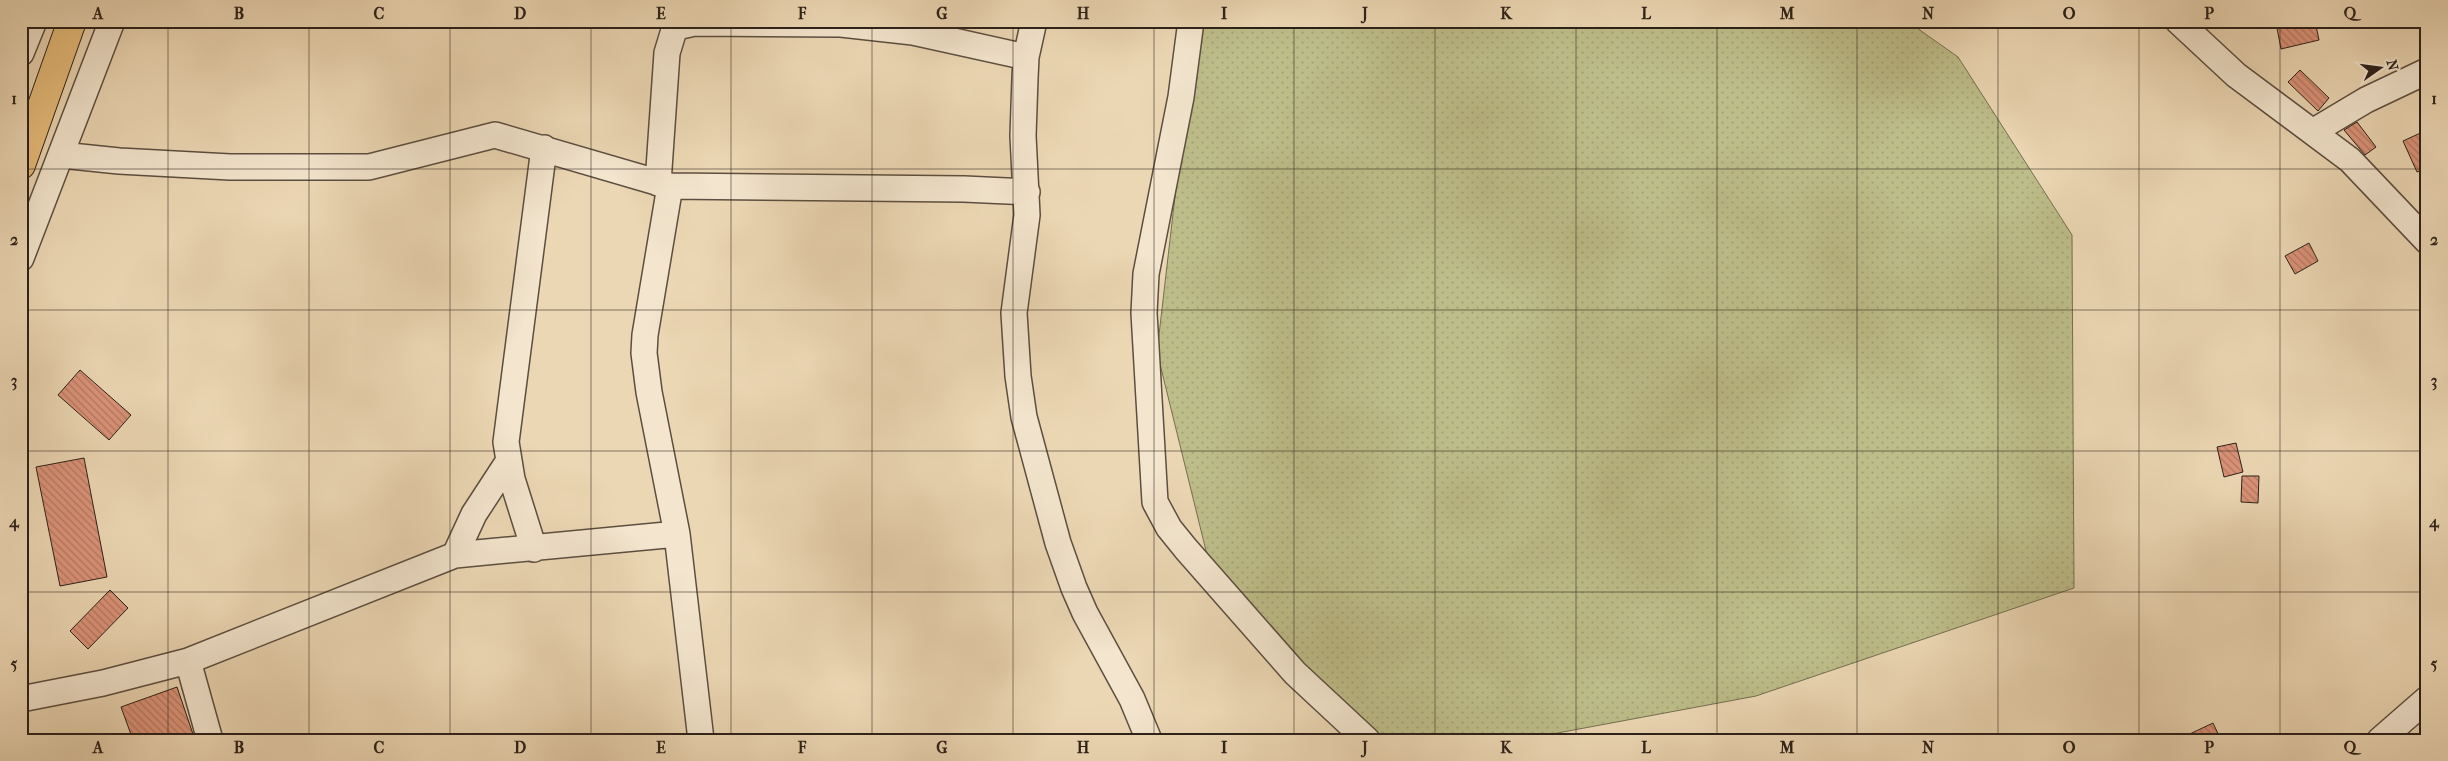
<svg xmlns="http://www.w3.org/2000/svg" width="2448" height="761" font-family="'IM FELL French Canon',serif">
<defs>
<pattern id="grass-dots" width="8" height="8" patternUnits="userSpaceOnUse" patternTransform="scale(1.25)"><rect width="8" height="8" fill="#bdbd89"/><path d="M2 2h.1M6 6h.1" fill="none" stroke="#a3a276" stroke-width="1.8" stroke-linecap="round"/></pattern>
<pattern id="building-back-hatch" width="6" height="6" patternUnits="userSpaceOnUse" patternTransform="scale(1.25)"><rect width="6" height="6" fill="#dc9379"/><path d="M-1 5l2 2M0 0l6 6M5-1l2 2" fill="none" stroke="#b37862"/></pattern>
</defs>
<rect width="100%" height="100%" fill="#ecd7b4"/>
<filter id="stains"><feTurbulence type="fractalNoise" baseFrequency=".004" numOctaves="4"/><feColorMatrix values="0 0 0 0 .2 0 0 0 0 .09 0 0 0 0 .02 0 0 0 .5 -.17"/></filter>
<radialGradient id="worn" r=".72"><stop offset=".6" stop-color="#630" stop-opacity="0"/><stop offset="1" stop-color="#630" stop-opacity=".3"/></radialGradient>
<path fill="url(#grass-dots)" stroke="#746f52" d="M 1203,21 L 1907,21 L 1958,57 L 2072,235 L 2074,588 L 1756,696 L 1520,740 L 1381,740 L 1345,712 L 1212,575 L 1157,352 L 1189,76 Z"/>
<path fill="url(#building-back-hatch)" stroke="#2c211a" d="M 2309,21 L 2315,21 L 2319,40 L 2281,49 L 2277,28 Z
M 2300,70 L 2329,98 L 2318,111 L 2288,82 Z
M 2357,122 L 2376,147 L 2365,155 L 2344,130 Z
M 2427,130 L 2427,168 L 2417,172 L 2403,141 Z
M 2309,243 L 2318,261 L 2295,274 L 2285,256 Z
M 80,370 L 131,415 L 109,440 L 58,395 Z
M 2236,443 L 2243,472 L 2224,477 L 2217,447 Z
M 84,458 L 107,577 L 60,586 L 36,467 Z
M 2242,476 L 2259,476 L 2258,503 L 2241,502 Z
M 110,590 L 128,608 L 88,649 L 70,631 Z
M 177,687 L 195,740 L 133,740 L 121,707 Z
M 2213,723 L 2221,740 L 2177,740 Z"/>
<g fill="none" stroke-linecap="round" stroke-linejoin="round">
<g stroke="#5c4e40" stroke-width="28">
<path id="minor" d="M 1034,21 L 1026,57 L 1025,78 L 1023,136 L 1027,215 L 1014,313 L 1018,376 L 1024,417 L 1058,543 L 1074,588 L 1085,613 L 1132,699 L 1149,740
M 1191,21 L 1181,97 L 1146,274 L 1144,313 L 1155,502 L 1169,528 L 1186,549 L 1295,673 L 1367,740
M 2178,21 L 2236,75 L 2350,160 L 2427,241
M 21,53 L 34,21
M 2314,131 L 2366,100 L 2427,71
M 61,155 L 119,161 L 230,167 L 369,167 L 495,135 L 670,186 L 964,189 L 1027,192
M 658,183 L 667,53 L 674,30 L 681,26 L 694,23 L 841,24 L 913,32 L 1026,57
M 670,186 L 645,335 L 644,353 L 649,392 L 677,534 L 701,740
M 21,258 L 112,21
M 534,549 L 512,479 L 506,442 L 544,148
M 455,555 L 474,514 L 508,462
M 188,661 L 210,740
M 21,699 L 103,683 L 188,661 L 455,555 L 677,534
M 2380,740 L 2427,699"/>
</g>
<g stroke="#2c211a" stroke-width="30">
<path id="major" d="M 21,165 L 72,21"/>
</g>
<use href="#minor" stroke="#f3e5ce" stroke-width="25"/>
<use href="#major" stroke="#e6bc7a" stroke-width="28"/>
</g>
<path fill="none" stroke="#2c211a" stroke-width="1" stroke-opacity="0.55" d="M 168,21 L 168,740M 309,21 L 309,740M 450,21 L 450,740M 591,21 L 591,740M 731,21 L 731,740M 872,21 L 872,740M 1013,21 L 1013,740M 1154,21 L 1154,740M 1294,21 L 1294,740M 1435,21 L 1435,740M 1576,21 L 1576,740M 1717,21 L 1717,740M 1857,21 L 1857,740M 1998,21 L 1998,740M 2139,21 L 2139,740M 2280,21 L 2280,740M 21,169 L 2427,169M 21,310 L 2427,310M 21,451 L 2427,451M 21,592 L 2427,592"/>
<rect width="2448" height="761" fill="none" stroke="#ecd7b4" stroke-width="55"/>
<g transform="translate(2380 68) rotate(76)" stroke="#f3e5ce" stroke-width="4" paint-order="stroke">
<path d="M0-4L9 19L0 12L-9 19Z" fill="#2c211a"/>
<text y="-8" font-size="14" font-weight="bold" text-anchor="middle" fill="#2c211a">N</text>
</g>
<rect x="28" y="28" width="2392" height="706" fill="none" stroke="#2c211a" stroke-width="2"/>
<g font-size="16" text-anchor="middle" font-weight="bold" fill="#2c211a">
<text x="98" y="19">A</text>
<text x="239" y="19">B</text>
<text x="379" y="19">C</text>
<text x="520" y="19">D</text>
<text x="661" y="19">E</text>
<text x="802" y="19">F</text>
<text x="942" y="19">G</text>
<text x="1083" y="19">H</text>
<text x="1224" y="19">I</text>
<text x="1365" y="19">J</text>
<text x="1506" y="19">K</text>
<text x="1646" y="19">L</text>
<text x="1787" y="19">M</text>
<text x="1928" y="19">N</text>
<text x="2069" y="19">O</text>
<text x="2209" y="19">P</text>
<text x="2350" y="19">Q</text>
<text x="14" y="104">1</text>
<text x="2434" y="104">1</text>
<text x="14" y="245">2</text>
<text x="2434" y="245">2</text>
<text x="14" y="386">3</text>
<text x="2434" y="386">3</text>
<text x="14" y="527">4</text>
<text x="2434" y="527">4</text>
<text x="14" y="669">5</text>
<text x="2434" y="669">5</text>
<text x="98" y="753">A</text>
<text x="239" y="753">B</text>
<text x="379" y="753">C</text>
<text x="520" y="753">D</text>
<text x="661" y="753">E</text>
<text x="802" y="753">F</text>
<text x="942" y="753">G</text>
<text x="1083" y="753">H</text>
<text x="1224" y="753">I</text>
<text x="1365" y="753">J</text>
<text x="1506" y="753">K</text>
<text x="1646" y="753">L</text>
<text x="1787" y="753">M</text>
<text x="1928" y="753">N</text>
<text x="2069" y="753">O</text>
<text x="2209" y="753">P</text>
<text x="2350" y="753">Q</text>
</g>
<rect width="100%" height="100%" filter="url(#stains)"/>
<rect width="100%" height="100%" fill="url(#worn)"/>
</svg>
